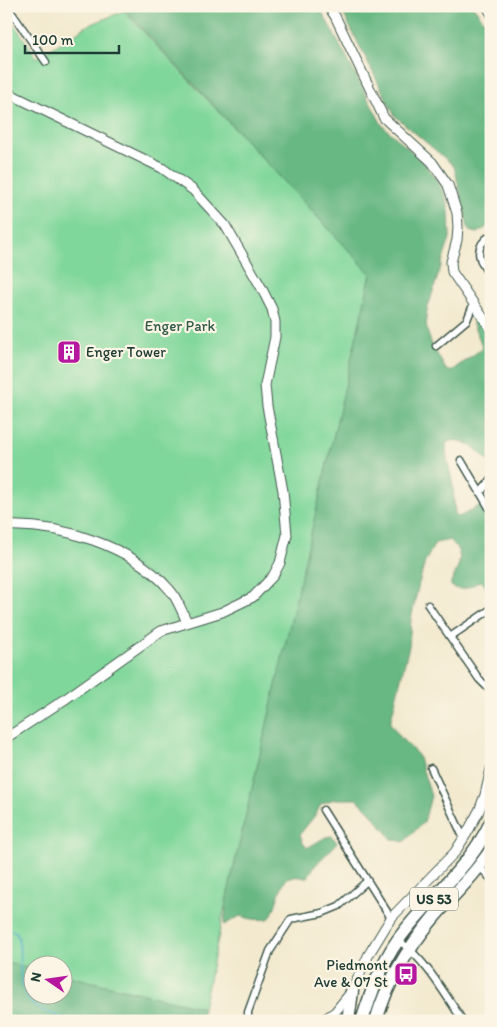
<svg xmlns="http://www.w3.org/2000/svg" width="497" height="1027" font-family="Itim,sans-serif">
<rect width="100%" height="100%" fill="#fcf5e5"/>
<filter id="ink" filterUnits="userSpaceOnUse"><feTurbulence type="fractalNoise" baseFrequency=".02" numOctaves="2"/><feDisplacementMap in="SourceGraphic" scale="10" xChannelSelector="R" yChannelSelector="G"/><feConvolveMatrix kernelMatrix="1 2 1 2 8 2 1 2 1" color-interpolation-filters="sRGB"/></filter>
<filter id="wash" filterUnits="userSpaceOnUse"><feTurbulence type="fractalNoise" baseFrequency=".0096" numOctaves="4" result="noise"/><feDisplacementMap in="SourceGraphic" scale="20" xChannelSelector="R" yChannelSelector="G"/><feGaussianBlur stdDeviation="1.12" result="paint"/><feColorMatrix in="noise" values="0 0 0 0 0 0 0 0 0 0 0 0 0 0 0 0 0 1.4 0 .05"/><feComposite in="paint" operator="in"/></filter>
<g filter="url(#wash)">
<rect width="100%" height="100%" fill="#f2e9ce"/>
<path fill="#80d79b" stroke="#508a68" d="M 124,11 L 371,274 L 227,897 L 203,1008 L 63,975 L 62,964 L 32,964 L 32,968 L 6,962 L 6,13 L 37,58 L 87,26 Z"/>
<path fill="#68b883" stroke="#447a5c" d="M 121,6 L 319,6 L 382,125 L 423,162 L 436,179 L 445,196 L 449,210 L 450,238 L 427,310 C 423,334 434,348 445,368 L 447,371 L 451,371 L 483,348 L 473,324 L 473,319 L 475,318 L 491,339 L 491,464 C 479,452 464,434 446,443 L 446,453 L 453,486 L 455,515 L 458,517 L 461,516 L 481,505 L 491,518 L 491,594 L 481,580 C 471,586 463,593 451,586 L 451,582 C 460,565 465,554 450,540 L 435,543 L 425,562 L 419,583 L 411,619 L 409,646 L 390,723 L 401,738 L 418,755 L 431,796 L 424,822 L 404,842 L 392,839 L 371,813 L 357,799 L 334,799 L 321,804 L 316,814 L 300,834 L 303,843 L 307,848 L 326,837 L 332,836 L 337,843 C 327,855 314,863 308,877 C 302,878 293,875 288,878 C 281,881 276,909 270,918 C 260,921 250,919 240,916 L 224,925 L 227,897 L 371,274 Z
M 337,6 L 473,6 L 491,31 L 491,224 L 478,233 L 469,231 L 454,166 L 395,116 L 344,15 Z
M 6,962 L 32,968 L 32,994 L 62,994 L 63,975 L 203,1008 L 201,1021 L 6,1021 Z"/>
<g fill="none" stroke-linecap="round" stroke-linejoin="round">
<path stroke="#42aec1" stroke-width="2" d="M 6,931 L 11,930 L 17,933 C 21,947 19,954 20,968 C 23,1008 36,1008 70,1021"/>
</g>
</g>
<g filter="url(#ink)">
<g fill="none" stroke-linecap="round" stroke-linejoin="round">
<g stroke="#3f574b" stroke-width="9">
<path id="street" d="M 7,6 L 46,62
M 491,235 C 471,248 480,263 491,277
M 436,346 L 467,320 L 473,305
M 461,460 L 491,511
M 480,493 L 491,480
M 428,605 L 479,679 L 491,691
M 450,637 L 491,609
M 431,768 L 464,839
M 323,810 L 391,918
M 478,865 L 491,879
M 398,940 C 426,960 444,993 463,1021
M 248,1021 L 248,1012 L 270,951 L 291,919 L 322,913 L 339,906 L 367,881"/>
</g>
<g stroke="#3f574b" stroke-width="11">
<path id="secondary" d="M 328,6 L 335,16 L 384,118 L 432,162 L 448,185 L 457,213 L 458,227 L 457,240 L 451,262 L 452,272 L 491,329
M 487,6 L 491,13
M 6,92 L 162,168 L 193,190 L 225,225 L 261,287 L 272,309 L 275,322 L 275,337 L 265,385 L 267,406 L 283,491 L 287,535 L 280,563 L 273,576 L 253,597 L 222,612 L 161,631 L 64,700 L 6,738
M 6,526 C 61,524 132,546 169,589 C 177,597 182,612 187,622
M 322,1021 L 335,1012 L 352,991 L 369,954 L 391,918 L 455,852 L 467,833 L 479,811 L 485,795 L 491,769"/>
</g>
<g stroke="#3f574b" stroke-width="15">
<path id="highway" d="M 348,1021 L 352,991
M 362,1021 C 371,993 381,964 398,940 C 427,899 470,868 491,822
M 376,1021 C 387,982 408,948 434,917 C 453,895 475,875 491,850"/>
</g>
<use href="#street" stroke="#fff" stroke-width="6"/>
<use href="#secondary" stroke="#fff" stroke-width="9"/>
<use href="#highway" stroke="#fff" stroke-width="12"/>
</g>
</g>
<defs>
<g id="building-square" transform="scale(1.25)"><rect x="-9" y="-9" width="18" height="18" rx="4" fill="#b5179e" stroke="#fcf5e5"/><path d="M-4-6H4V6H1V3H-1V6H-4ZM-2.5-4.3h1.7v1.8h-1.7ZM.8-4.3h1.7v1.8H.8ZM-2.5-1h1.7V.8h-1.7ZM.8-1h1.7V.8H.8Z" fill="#fff"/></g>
<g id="bus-square" transform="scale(1.25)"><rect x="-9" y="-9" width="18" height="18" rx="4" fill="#b5179e" stroke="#fcf5e5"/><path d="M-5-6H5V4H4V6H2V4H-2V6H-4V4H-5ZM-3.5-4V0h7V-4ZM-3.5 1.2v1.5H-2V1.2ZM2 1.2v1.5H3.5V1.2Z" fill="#fff"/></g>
</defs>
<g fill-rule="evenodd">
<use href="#building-square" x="69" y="352"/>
<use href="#bus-square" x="406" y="974"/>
</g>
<g text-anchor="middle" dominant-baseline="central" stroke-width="4.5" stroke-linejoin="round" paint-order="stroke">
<rect fill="#fcf5e5" stroke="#617469" stroke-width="1" x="410" y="887.5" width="48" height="23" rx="4"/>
<g font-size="14" font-weight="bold" fill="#1f3d34">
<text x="434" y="899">US 53</text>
</g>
<g font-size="15" fill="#325c49" stroke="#fcf5e5">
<text x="180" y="326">Enger Park</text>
</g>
<g font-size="15" fill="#1f3d34" stroke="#fcf5e5" text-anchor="start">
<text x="86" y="352">Enger Tower</text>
<text x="388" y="965" text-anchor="end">Piedmont<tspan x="388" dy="17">Ave &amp; 07 St</tspan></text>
</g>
</g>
<rect width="497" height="1027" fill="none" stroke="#fcf5e5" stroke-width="25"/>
<g transform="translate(48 980) rotate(283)"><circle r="24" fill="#fcf5e5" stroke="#a4ab9e"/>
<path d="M0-4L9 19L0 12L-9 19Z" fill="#b5179e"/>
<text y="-8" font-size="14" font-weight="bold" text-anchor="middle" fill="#1f3d34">N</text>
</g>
<path d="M25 45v8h94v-8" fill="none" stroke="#1f3d34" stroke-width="2.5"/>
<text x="32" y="45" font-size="15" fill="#1f3d34" stroke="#fcf5e5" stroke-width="4" paint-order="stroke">100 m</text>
</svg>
